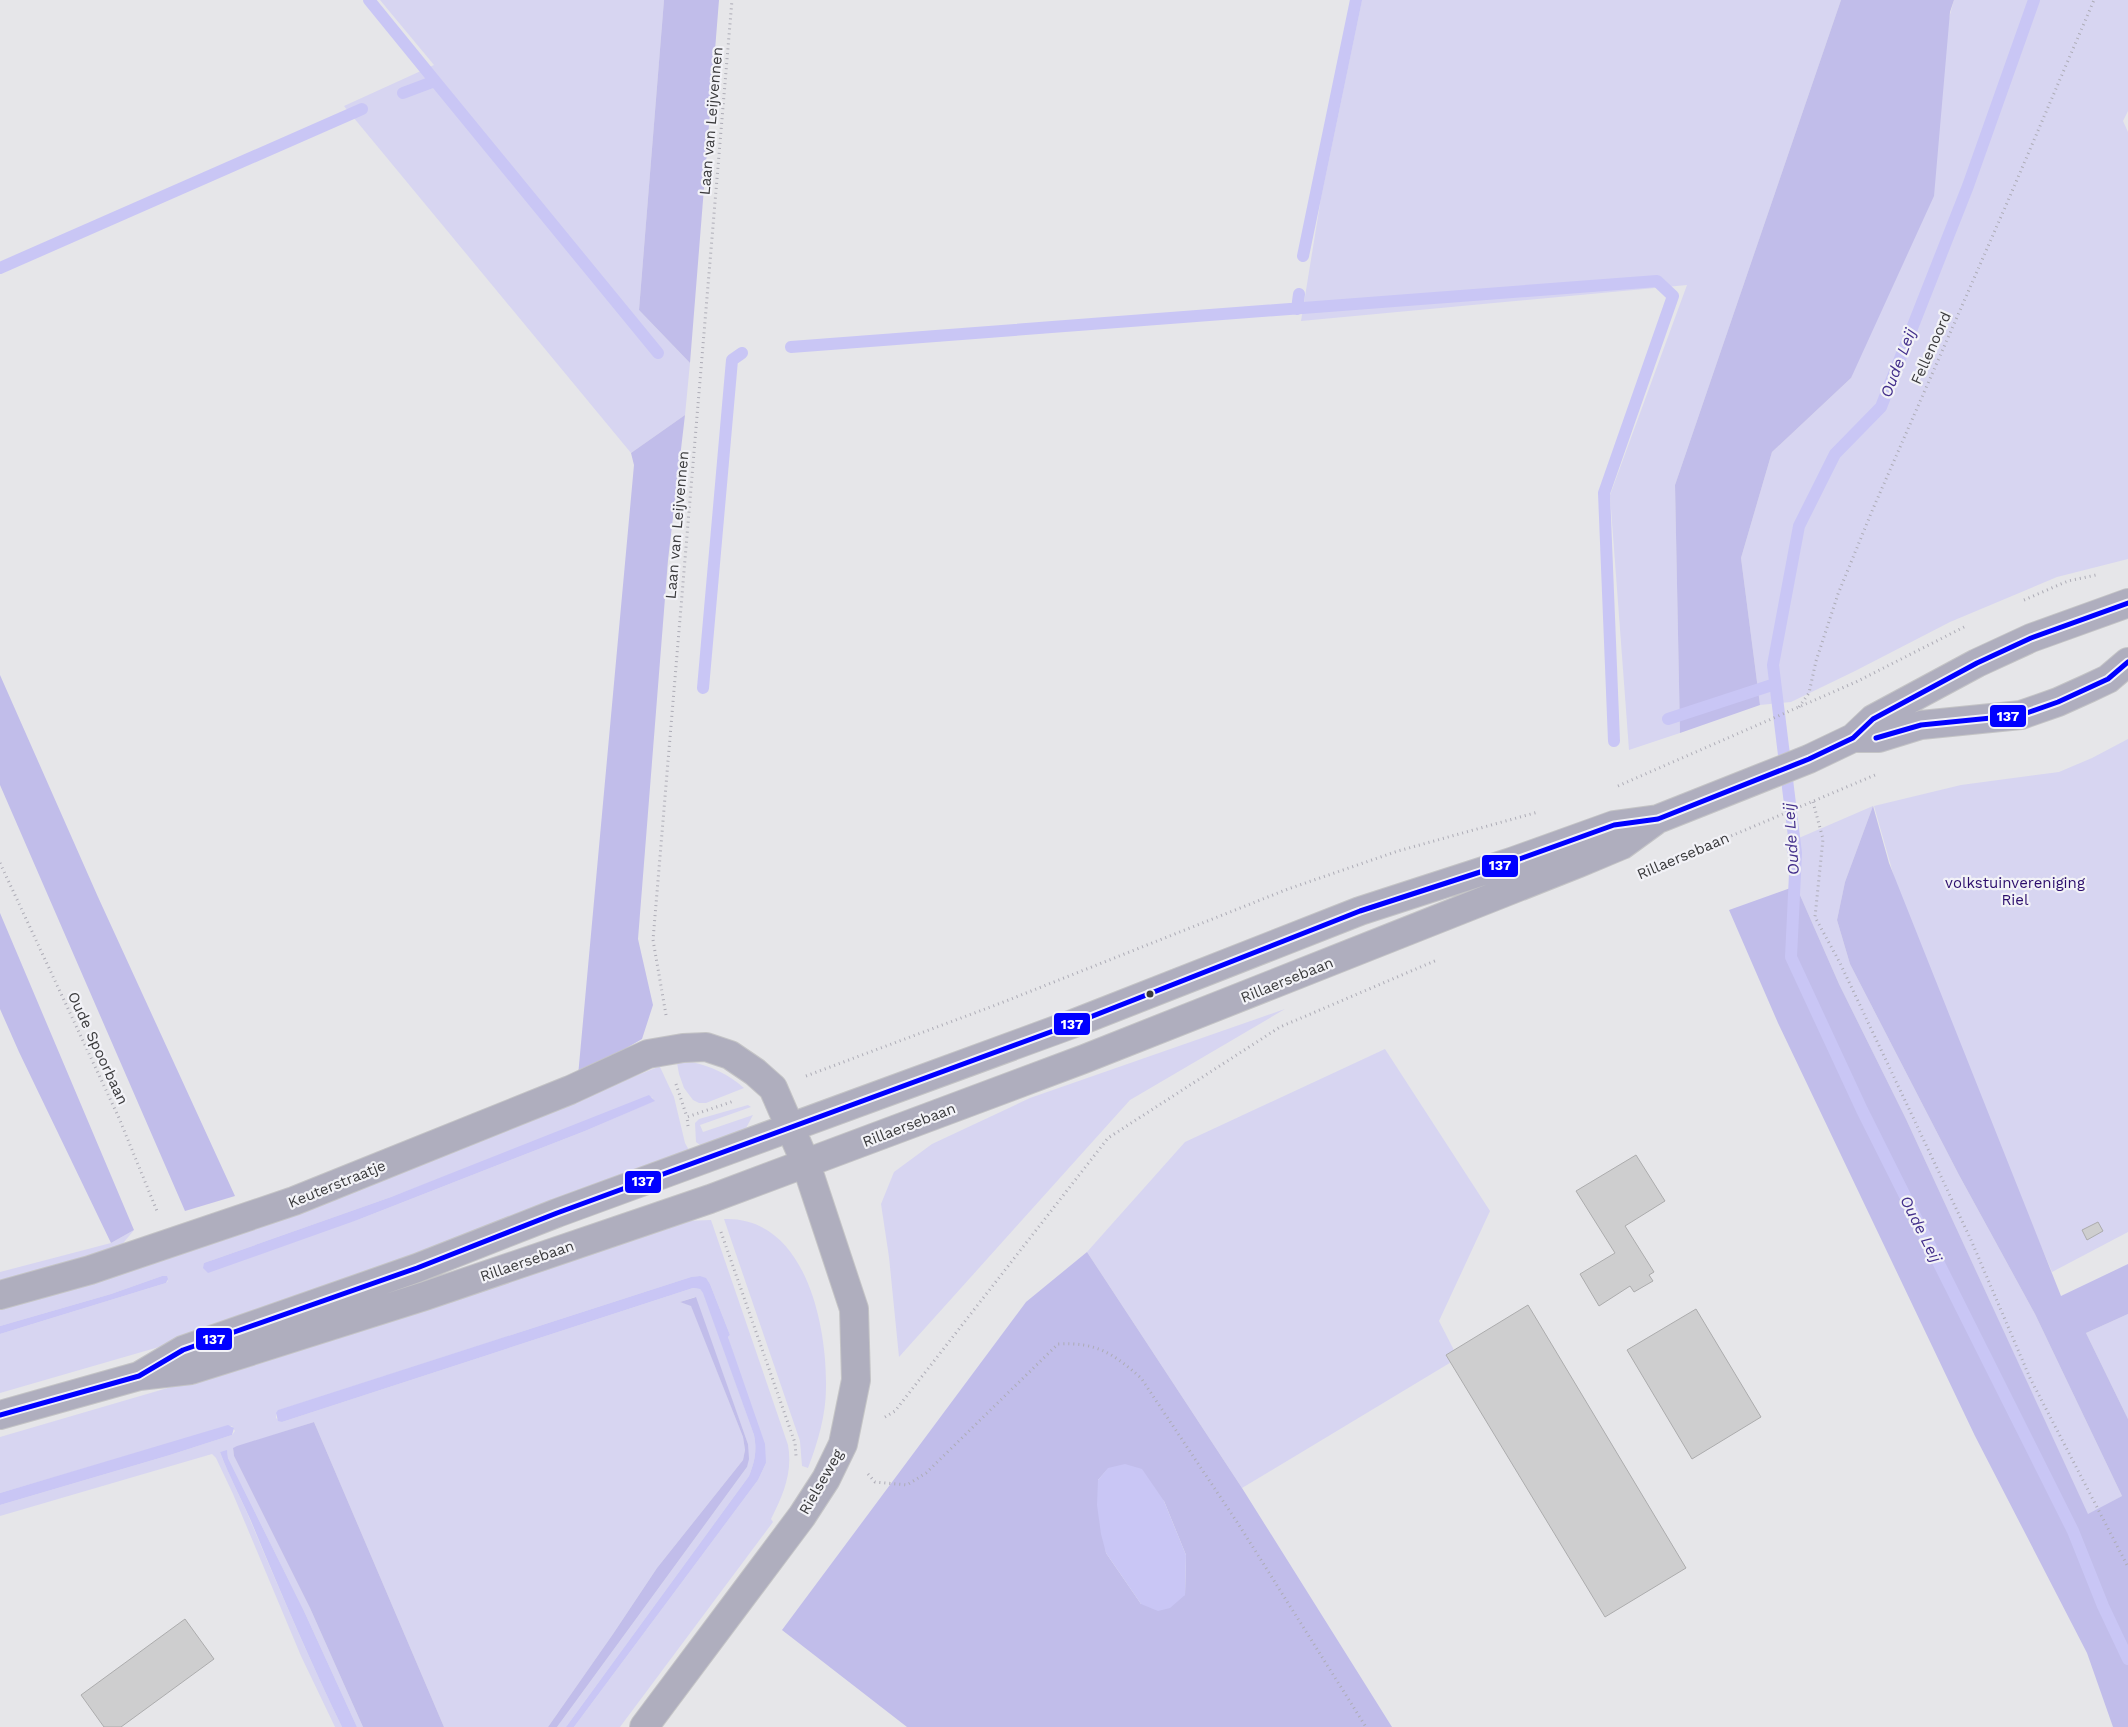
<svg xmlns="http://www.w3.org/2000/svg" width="2128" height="1727" font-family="'Work Sans',sans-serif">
<rect width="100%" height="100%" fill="#e6e6e9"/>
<path fill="#d7d5f1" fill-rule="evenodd" d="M 380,0 L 664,0 L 639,310 L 690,363 L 685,415 L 631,453 L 344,106 L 434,65 Z
M 1362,0 L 1841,0 L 1675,485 L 1680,733 L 1629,750 L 1610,495 L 1687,285 L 1301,321 L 1321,198 Z
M 1954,0 L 2128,0 L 2128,111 L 2123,121 L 2128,132 L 2128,559 L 2057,577 L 1950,622 L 1855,671 L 1791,702 L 1760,705 L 1741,558 L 1772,452 L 1851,378 Z
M 2128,739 L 2128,1232 L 2052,1272 L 1915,951 L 1874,806 L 1961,785 L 2059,772 L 2092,758 Z
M 1873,806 L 1845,882 L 1837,920 L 1850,964 L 1959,1175 L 2035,1314 L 2122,1496 L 2088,1515 L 1906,1119 L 1839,984 L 1796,886 L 1785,844 Z
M 1285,1009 L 1130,1100 L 899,1357 L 889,1257 L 881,1204 L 894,1172 L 932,1144 L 1030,1098 Z
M 1385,1049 L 1490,1211 L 1439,1321 L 1458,1358 L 1242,1488 L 1087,1252 L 1185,1142 Z
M 692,1062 C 713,1067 728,1074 744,1088 L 706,1103 L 699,1103 L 693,1100 L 684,1088 L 679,1074 L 677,1063 Z
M 658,1067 L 660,1067 L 674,1097 L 685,1143 L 690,1152 L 240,1321 L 159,1347 L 0,1393 L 0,1334 L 166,1283 L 168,1281 L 162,1276 L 111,1294 L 0,1326 L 0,1303 L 295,1211 ZM 652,1097 L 654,1101 L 585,1131 L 360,1219 L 204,1263 L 391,1197 Z
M 748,1105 L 751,1107 L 700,1125 L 703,1132 L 753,1115 L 745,1130 L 704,1148 L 696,1142 L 695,1123 L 699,1119 Z
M 724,1219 C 805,1216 827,1324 826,1387 C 826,1415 818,1442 808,1468 L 802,1466 L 800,1441 Z
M 711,1220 L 788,1445 C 793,1472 783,1496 771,1519 L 773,1522 L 620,1727 L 574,1727 L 758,1480 L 766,1463 L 728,1337 L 730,1335 L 710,1284 C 705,1276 700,1276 691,1277 L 279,1410 L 276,1414 L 276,1418 L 282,1422 L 693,1288 L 700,1289 L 704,1293 L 754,1435 C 757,1450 755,1461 749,1476 L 566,1727 L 557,1727 L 747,1467 L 748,1444 L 695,1297 L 680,1302 L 691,1305 L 743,1437 L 745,1450 L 743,1460 L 657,1568 L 613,1634 L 548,1727 L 444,1727 L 314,1422 L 233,1448 L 234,1456 L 310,1608 L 363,1727 L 357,1727 L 304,1611 L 228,1458 L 227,1451 L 220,1452 C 229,1476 241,1498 251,1522 C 280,1591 309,1659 342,1727 L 335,1727 L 301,1656 L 233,1494 L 216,1458 L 212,1454 L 0,1516 L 0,1505 L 170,1455 L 232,1435 L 235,1431 L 232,1426 L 228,1426 L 0,1493 L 0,1437 L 253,1363 L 685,1221 Z
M 134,1230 L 120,1247 L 0,1288 L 0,1272 L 111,1243 Z
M 2128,1314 L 2128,1419 L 2086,1333 Z"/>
<path fill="#c1bdea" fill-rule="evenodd" d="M 664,0 L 719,0 L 690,363 L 639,310 Z
M 1841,0 L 1954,0 L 1950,12 L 1934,196 L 1851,378 L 1772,452 L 1741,558 L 1760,705 L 1680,733 L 1675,485 Z
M 685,415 L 668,560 L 638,939 L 653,1005 L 642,1039 L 578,1076 L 634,465 L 631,453 Z
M 0,675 L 98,897 L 235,1196 L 185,1211 L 0,785 Z
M 1873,806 L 1889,863 L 2061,1296 L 2128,1264 L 2128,1314 L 2086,1333 L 2128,1419 L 2128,1727 L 2113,1727 L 2087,1653 L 1975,1436 L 1778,1023 L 1729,910 L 1796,886 L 1839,984 L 1906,1119 L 2088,1514 L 2122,1496 L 2035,1314 L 1959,1175 L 1850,964 L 1837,920 L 1845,882 Z
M 0,913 L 134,1230 L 111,1243 L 19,1052 L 0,1009 Z
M 1087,1252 L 1242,1488 L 1392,1727 L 907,1727 L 782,1630 L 1026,1302 ZM 1106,1471 L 1164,1501 L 1186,1555 L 1185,1595 L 1141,1604 L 1106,1553 L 1098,1480 Z
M 696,1297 L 748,1444 L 749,1459 L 747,1467 L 557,1727 L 548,1727 L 613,1634 L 657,1568 L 743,1460 L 745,1450 L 743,1437 L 691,1306 L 680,1302 Z
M 314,1422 L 444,1727 L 363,1727 L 310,1608 L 234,1456 L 233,1448 L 237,1446 Z"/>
<path fill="#c9c6f5" d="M 649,1095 L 655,1101 L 585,1131 L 360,1219 L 208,1273 L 203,1268 L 204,1263 L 391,1197 Z
M 162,1276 L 167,1276 L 168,1279 L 166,1283 L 0,1334 L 0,1326 L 111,1294 Z
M 700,1276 L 706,1278 L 710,1284 L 730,1335 L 728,1337 L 765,1444 L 766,1463 L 758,1480 L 574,1727 L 566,1727 L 749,1476 C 755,1461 757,1450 754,1435 L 703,1293 L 700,1289 L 693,1288 L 282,1422 L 278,1421 L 276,1413 L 278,1410 L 691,1277 Z
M 228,1425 L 234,1428 L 232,1435 L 170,1455 L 0,1505 L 0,1493 Z
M 227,1450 L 228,1458 L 304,1611 L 357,1727 L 342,1727 C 309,1659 280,1591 251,1521 C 241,1498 229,1476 220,1452 Z
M 1125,1464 L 1142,1469 L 1164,1501 L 1186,1555 L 1185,1595 L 1170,1608 L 1158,1611 L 1141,1604 L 1106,1553 L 1101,1534 L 1097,1505 L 1098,1480 L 1108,1468 Z"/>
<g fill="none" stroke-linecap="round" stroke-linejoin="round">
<path stroke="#c9c6f5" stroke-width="12" d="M 369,0 L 435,81
M 2034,0 L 1968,186 L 1881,407 L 1835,454 L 1799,526 L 1773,665 L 1796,853 L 1791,957 L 1862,1110 L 2073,1531 L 2103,1606 L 2128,1659
M 403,93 L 435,81 L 658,353
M 1303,256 L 1356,0
M 0,268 L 362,109
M 1297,309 L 1299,294
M 791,347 L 1657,281 L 1673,296 L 1604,493 L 1614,741
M 703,688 L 732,360 L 742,353
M 1668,719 L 1775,684"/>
</g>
<path fill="#cececf" stroke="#acacad" d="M 1636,1155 L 1665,1201 L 1625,1226 L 1654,1272 L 1649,1275 L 1653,1281 L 1634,1292 L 1630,1286 L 1599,1306 L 1580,1274 L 1615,1253 L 1576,1191 Z
M 2098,1222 L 2103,1231 L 2087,1240 L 2082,1230 Z
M 1528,1305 L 1686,1568 L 1605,1617 L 1446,1355 Z
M 1696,1309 L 1761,1417 L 1692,1459 L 1627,1350 Z
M 185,1619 L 214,1659 L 121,1727 L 104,1727 L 81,1695 Z"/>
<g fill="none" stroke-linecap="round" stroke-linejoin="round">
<g stroke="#c4c4c6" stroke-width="30">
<path id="minor" d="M 1853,738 L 1879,738 L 1921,725 L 2021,715 L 2058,702 L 2089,688 L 2108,679 L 2128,662
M 0,1295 L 90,1270 L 294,1201 L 570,1090 L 648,1054 L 683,1048 L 706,1047 L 730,1055 L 755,1072 L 773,1088 L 806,1164 L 854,1309 L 856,1380 L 843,1444 L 826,1479 L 802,1516 L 644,1727
M 139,1376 L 183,1350 L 417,1268 L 557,1213 L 1075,1023 L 1360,911 L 1511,862 L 1614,825 L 1658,819 L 1809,759 L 1853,738 L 1873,719 L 1977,663 L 2031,638 L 2128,603
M 0,1415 L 139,1376 L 191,1370 L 425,1296 L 710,1199 L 1084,1059 L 1579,863 L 1622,845 L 1655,821"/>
</g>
<path stroke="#adacb6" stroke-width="3" stroke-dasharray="1 4" stroke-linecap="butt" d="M 2024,600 L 2068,581 L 2096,575
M 1799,707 L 1809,693 L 1816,661 L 1838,594 L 1872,511 L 2007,203 L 2094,0
M 1618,786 L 1856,682 L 1966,626
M 1813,802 L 1823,839 L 1815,917 L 1840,963 L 1971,1240 L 2030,1378 L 2128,1567
M 0,863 L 119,1118 L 157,1211
M 1653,869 L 1875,775
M 666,1015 L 653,940 L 732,0
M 806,1076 L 1001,1003 L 1288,889 L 1398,851 L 1538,812
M 676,1084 L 687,1117
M 688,1126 L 687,1117 L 734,1101
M 721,1232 L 795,1443 L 796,1456
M 885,1417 L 895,1411 L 1108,1138 L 1280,1027 L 1437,960
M 868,1474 L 875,1482 L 907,1485 L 926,1473 L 1058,1344 C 1096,1342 1113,1353 1141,1378 L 1239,1525 L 1366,1727"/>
<use href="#minor" stroke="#afaebe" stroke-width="28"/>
<g stroke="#f2f2f7" stroke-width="9">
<path id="bus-1" d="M 1876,738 L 1921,725 L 2021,715 L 2058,702 L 2108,679 L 2128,662
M 0,1415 L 139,1376 L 183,1350 L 417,1268 L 557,1213 L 1075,1023 L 1360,911 L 1511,862 L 1614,825 L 1658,819 L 1809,759 L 1853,738 L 1873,719 L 1977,663 L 2031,638 L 2128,603"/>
</g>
<use href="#bus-1" stroke="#00f" stroke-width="5"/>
</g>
<circle fill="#3a3a3c" stroke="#f2f2f7" stroke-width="2" cx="1150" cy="994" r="4.5"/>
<g text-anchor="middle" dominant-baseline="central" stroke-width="4.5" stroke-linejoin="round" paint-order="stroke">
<g font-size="15" fill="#3a3a3c" stroke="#f2f2f7">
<text transform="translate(711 121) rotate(-85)">Laan van Leijvennen</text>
<text transform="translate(1931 348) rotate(-66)">Fellenoord</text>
<text transform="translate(677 525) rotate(-85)">Laan van Leijvennen</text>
<text transform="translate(1683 856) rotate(-23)">Rillaersebaan</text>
<text transform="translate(1287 980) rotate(-22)">Rillaersebaan</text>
<text transform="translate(98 1048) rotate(65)">Oude Spoorbaan</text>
<text transform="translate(909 1125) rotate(-21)">Rillaersebaan</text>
<text transform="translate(337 1184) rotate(-22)">Keuterstraatje</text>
<text transform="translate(527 1261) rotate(-19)">Rillaersebaan</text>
<text transform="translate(821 1482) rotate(-60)">Rielseweg</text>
</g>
<g font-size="15" fill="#2c0e6c" stroke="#f2f2f7">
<text x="2015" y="883">volkstuinvereniging<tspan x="2015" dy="17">Riel</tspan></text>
</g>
<g font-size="16" font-style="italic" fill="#432f8b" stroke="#f2f2f7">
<text transform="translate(1898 363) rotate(-69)">Oude Leij</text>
<text transform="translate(1791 839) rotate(-94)">Oude Leij</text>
<text transform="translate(1921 1229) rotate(63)">Oude Leij</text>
</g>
</g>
<g stroke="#f2f2f7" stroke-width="2">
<rect x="1989" y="704" width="38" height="24" rx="5" fill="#00f"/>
<rect x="1481" y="854" width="38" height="24" rx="5" fill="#00f"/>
<rect x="1053" y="1012" width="38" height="24" rx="5" fill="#00f"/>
<rect x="624" y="1170" width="38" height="24" rx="5" fill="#00f"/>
<rect x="195" y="1327" width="38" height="24" rx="5" fill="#00f"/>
</g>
<g font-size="14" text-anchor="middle" font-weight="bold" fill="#fff">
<text x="2008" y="721">137</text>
<text x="1500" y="870">137</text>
<text x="1072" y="1029">137</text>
<text x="643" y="1186">137</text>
<text x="214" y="1344">137</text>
</g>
</svg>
